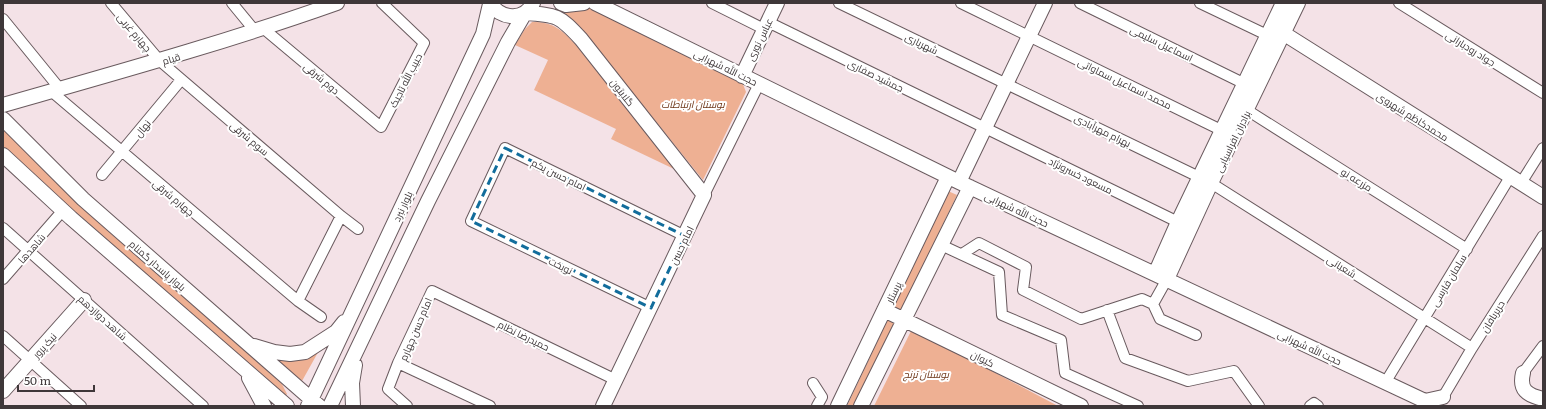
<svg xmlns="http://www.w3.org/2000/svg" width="1546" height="409" font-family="Literata,Cairo,serif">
<rect width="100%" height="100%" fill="#f4e2e7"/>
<path fill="#eeb093" d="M 591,5 L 741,79 L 746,92 L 703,180 L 595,46 L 562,11 L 583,9 Z
M 532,22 C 554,22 562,30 576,45 L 674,169 L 611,139 L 616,129 L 534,90 L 548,60 L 515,45 L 525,29 Z
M 3,129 L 82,208 L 270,373 L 282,384 L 287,394 L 285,397 L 61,202 L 3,147 Z
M 948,191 L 957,195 L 901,312 L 893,308 Z
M 888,319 L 896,324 L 856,406 L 847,406 Z
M 912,329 L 1058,406 L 874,406 Z
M 321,347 L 302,381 L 274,358 Z"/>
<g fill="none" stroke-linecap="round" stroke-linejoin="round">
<g stroke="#695a5e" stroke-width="12">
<path id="street" d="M 111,3 L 160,61 L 341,216 L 358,229
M 232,3 L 255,31
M 712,3 L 764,29
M 839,3 L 1199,177
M 961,3 L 1221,130
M 1080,3 L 1243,83
M 1200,3 L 1267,35
M 1399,3 L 1543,93
M 3,19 L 60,89
M 768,22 L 1178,222
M 264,29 L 381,127 L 424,43 L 382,3
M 51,91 L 298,301 L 321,317
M 1247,110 L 1467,249
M 102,175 L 181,80
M 1211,183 L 1472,348
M 1521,183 L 1543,148
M 704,195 L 759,84
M 3,228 L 203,406
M 941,245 L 999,272 L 1002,315 L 1061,340 L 1065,373 L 1138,406
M 962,254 L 979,243 L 1026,267 L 1023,290 L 1081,319 L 1142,299 L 1153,304 L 1160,319 L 1196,335
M 3,279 L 58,216
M 298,301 L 341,216
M 1153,304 L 1167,279
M 651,308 L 471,221 L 505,148 L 685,236
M 1107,310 L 1125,358 L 1188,381 L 1234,371 L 1259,406
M 3,336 L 81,406
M 398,363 L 388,389 L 407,406
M 1523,373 L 1543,346
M 813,383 L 822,397 L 817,406
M 1385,383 L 1510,177
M 1443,397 L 1472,348 L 1543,236
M 490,406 L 398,363 L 432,291 L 616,380
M 1310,406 L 1314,403 L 1318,406"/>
</g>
<g stroke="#695a5e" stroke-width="16">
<path id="secondary" d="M 490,3 C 500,19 524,22 533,3
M 561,3 L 566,5 L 584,3
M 595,3 L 959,182 L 1425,401 L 1443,397
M 1283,33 L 1543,197
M 742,76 L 777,3
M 3,105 C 115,73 227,42 337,3
M 3,119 L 83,199 L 319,406
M 3,155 L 71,218 L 287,406
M 959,182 L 1045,3
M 1155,274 L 1178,222 L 1283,3
M 1167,279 L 1211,183 L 1298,3
M 884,310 L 1081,406
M 254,346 L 274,352 L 290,354 L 305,352 L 336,332 L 344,322
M 1523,373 C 1519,390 1527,395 1543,399
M 249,378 L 264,406
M 3,391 L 84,300
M 308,406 L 483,34 L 490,4
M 330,406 L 428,201 L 508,42 L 525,13 C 557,15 559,15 581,39 L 704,195 L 603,406
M 353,406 L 352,383 L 355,365
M 838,406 L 948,177
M 861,406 L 970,187"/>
</g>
<use href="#street" stroke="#fff" stroke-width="10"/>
<use href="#secondary" stroke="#fff" stroke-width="14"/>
</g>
<path fill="none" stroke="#126d9c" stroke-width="3" stroke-dasharray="8 5" stroke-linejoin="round" d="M 505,148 L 685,236 L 651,308 L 471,221 Z"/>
<g text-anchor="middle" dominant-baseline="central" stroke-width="4" stroke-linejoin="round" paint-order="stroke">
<g font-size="10" fill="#3e3739" stroke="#fff">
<text transform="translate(135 32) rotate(50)">چهارم غربی</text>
<text transform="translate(759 39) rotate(-64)">عباس نوری</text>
<text transform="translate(922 43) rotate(26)">شهریاری</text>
<text transform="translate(1162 43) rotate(26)">اسماعیل سلیمی</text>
<text transform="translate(1471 48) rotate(32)">جواد رودبارانی</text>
<text transform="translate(171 58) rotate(-17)">قیام</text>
<text transform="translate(726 67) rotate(26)">حجت الله شهرابی</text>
<text transform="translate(876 75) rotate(26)">جمشید صفاری</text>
<text transform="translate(322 78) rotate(40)">دوم شرقی</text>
<text transform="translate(405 80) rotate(-63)">حبیب الله تاجیک</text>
<text transform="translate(1125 83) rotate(26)">محمد اسماعیل سماواتی</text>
<text transform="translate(623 92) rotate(52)">گلابتون</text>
<text transform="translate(1413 116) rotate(32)">محمدکاظم شهروی</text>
<text transform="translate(142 128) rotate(-50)">نهال</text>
<text transform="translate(1103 130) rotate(26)">بهرام مهرآبادی</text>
<text transform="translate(250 138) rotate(40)">سوم شرقی</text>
<text transform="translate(1232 141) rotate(-64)">برادران افراسیابی</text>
<text transform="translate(559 174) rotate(26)">امام حسن یکم</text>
<text transform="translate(1081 175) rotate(26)">مسعود خسرونژاد</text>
<text transform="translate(1357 179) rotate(32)">مزرعه نو</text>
<text transform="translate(174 197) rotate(40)">چهارم شرقی</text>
<text transform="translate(402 206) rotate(-65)">بلوار نبرد</text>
<text transform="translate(1017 209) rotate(25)">حجت الله شهرابی</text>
<text transform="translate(681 245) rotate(-64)">امام حسن</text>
<text transform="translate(31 248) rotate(-49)">شاهدها</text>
<text transform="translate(158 265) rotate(41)">بلوار پاسدار گمنام</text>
<text transform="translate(561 265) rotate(26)">نوبخت</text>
<text transform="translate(1342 266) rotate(32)">شعبانی</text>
<text transform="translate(1448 280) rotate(-59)">سلمان فارسی</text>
<text transform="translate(893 292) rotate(-64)">پرستار</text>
<text transform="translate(1492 316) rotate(-58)">حریربافان</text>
<text transform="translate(103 317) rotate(42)">شاهد دوازدهم</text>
<text transform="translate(415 329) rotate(-67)">امام حسن چهارم</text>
<text transform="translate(524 335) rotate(26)">حمیدرضا نظام</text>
<text transform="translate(44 345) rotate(-48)">نیک پرور</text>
<text transform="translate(1310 347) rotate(25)">حجت الله شهرابی</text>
<text transform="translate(983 358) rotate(26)">کیوان</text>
</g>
<g font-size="10" font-style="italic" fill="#6e3719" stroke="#fff">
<text x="693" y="103">بوستان ارتباطات</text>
<text x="926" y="373">بوستان ترنج</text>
</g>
</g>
<rect width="1546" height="409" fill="none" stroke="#3e3739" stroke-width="8"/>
<path d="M18 385v6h76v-6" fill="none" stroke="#3e3739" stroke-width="2"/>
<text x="24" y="385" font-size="12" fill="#3e3739" stroke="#ffffff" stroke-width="3" paint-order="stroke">50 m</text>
</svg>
